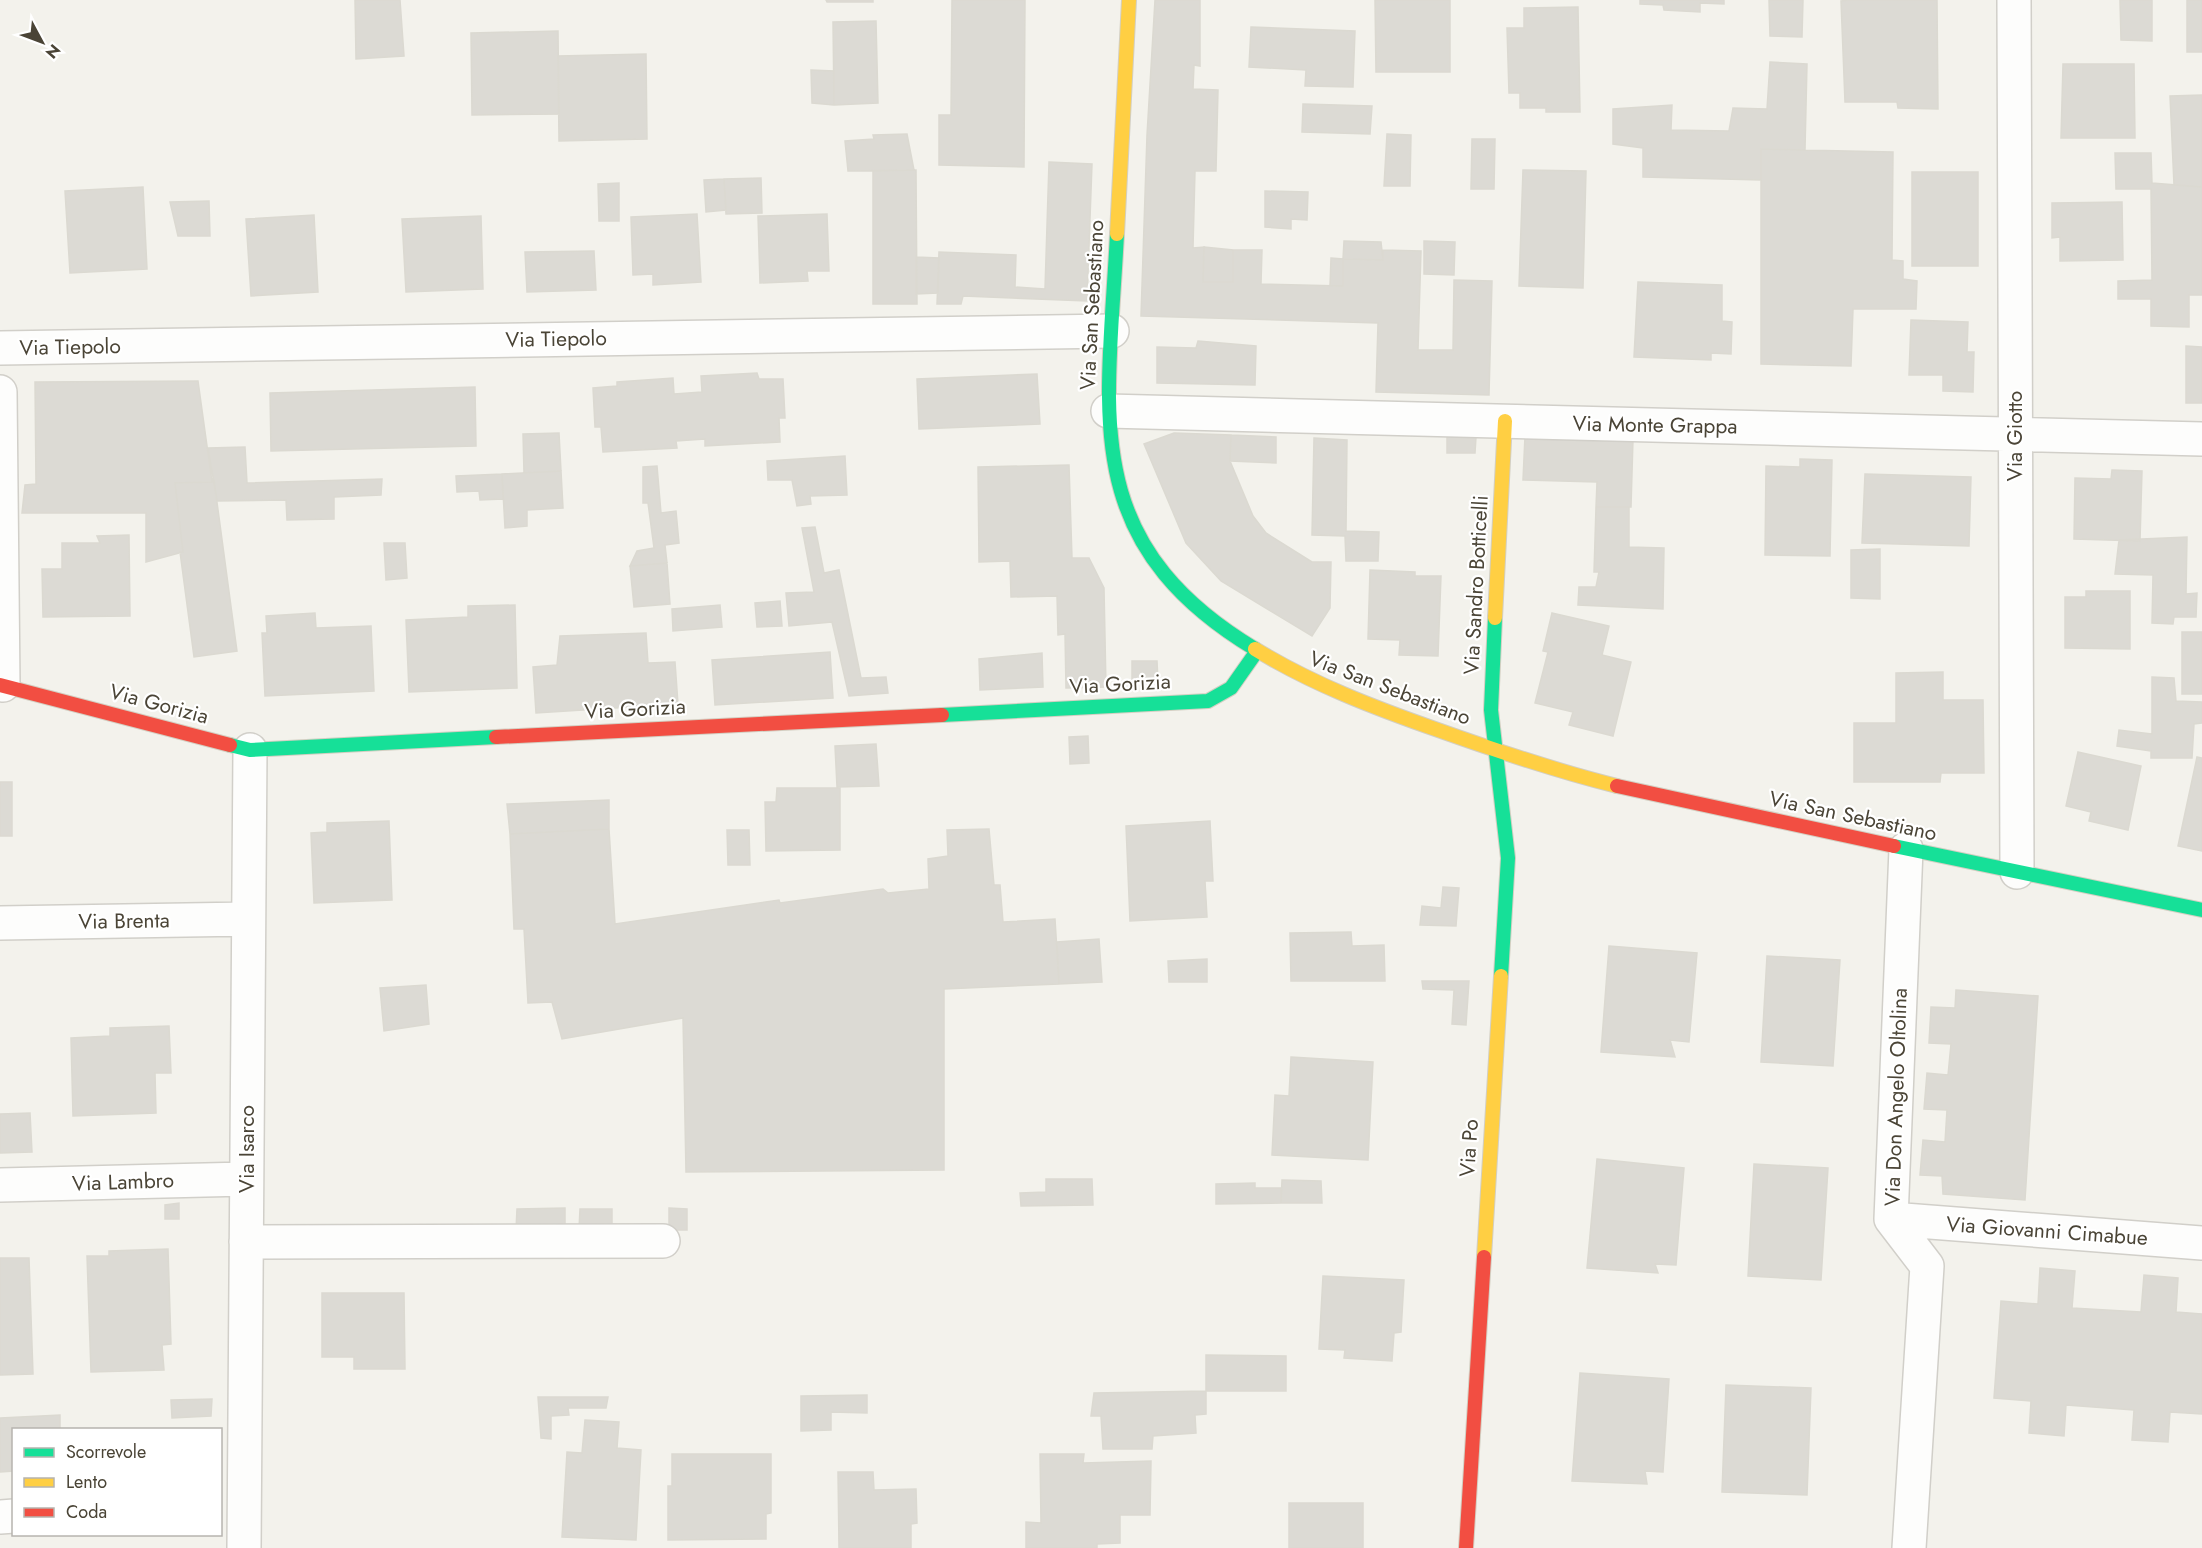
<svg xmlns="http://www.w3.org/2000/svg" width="2202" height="1548" font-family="Jost,sans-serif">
<rect width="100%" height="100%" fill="#f3f2ec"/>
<path fill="#dcdad4" stroke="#dbd9d1" stroke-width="1.5" d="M 355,0 L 400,0 L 404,56 L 356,59 Z
M 826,0 L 873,0 L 873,2 L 827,2 Z
M 952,0 L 1025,0 L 1024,167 L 939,165 L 939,115 L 951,115 Z
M 1155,0 L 1200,0 L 1200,66 L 1194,65 L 1193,89 L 1218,90 L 1216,171 L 1195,171 L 1193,248 L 1204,247 L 1203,282 L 1233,282 L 1233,250 L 1262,250 L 1261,284 L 1343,286 L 1343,259 L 1383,260 L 1383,250 L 1421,251 L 1418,350 L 1453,350 L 1454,280 L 1492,281 L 1489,395 L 1376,392 L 1378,323 L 1141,316 L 1147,135 Z
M 1375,0 L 1450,0 L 1450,72 L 1376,72 Z
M 1640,0 L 1724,0 L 1724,4 L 1700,3 L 1700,12 L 1664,10 L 1663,5 L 1640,4 Z
M 1769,0 L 1803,0 L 1802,37 L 1770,36 Z
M 1848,0 L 1937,0 L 1938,109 L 1898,108 L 1897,102 L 1845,102 L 1841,1 Z
M 2120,0 L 2152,0 L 2152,41 L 2121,40 Z
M 2187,0 L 2202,0 L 2202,52 L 2187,52 Z
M 1578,7 L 1580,112 L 1546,112 L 1546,108 L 1520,108 L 1520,93 L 1509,93 L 1507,28 L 1524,28 L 1524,8 Z
M 876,21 L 878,103 L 834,105 L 833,22 Z
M 1251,27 L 1355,31 L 1353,87 L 1305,86 L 1306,70 L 1249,67 Z
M 558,31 L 559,114 L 472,115 L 471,33 Z
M 646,54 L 647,139 L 559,141 L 558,56 Z
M 1770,62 L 1807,64 L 1805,150 L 1761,149 L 1761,180 L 1643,177 L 1643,148 L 1613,144 L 1613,109 L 1672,105 L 1671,130 L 1729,131 L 1733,108 L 1767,109 Z
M 2063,64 L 2134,64 L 2135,138 L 2061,138 Z
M 811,70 L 834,71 L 834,105 L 812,103 Z
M 2202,95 L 2202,187 L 2174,185 L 2170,96 Z
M 1303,104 L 1372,106 L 1370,134 L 1302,132 Z
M 907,134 L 914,170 L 848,171 L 845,141 L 874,139 L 873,135 Z
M 1387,134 L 1411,135 L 1410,186 L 1384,186 Z
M 1472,139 L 1495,139 L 1494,189 L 1471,189 Z
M 1761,149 L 1893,152 L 1892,260 L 1903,261 L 1903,279 L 1917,281 L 1916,309 L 1853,309 L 1851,366 L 1761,364 Z
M 2115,153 L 2151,153 L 2152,183 L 2202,187 L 2202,295 L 2189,295 L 2189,327 L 2151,326 L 2151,299 L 2118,299 L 2118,281 L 2152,280 L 2151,189 L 2116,189 Z
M 1049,162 L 1092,164 L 1087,301 L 963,296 L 961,304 L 937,304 L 939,252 L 1016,255 L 1015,287 L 1045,289 Z
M 916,170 L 917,304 L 873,304 L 873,171 Z
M 1523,170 L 1586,171 L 1583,288 L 1519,286 Z
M 1912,172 L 1978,172 L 1978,266 L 1912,266 Z
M 761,178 L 762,213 L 726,214 L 724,179 Z
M 724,179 L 726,210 L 706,212 L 704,180 Z
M 619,183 L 619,221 L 599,221 L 598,184 Z
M 143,187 L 147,269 L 70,273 L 65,191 Z
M 1265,191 L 1308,192 L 1307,220 L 1291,219 L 1291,229 L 1265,227 Z
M 209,201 L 210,236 L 178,236 L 170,202 Z
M 2122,202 L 2123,260 L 2060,261 L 2060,237 L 2052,238 L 2052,203 Z
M 697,214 L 701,282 L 653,285 L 653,274 L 633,275 L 631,217 Z
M 827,214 L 829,271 L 807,271 L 808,281 L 760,283 L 758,216 Z
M 314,215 L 318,292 L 251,296 L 246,219 Z
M 481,216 L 483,289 L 406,292 L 402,219 Z
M 1344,241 L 1381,242 L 1383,260 L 1343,259 Z
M 1424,241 L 1455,242 L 1454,275 L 1424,274 Z
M 1204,247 L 1233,250 L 1233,282 L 1203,282 Z
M 594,251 L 596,290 L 527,292 L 525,252 Z
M 916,257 L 939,258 L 938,293 L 916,294 Z
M 1331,258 L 1343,259 L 1343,286 L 1330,286 Z
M 1638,282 L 1722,285 L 1722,321 L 1732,322 L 1731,354 L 1711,353 L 1711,360 L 1634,357 Z
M 1911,320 L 1968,322 L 1967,352 L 1974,352 L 1973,392 L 1943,391 L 1943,375 L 1909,375 Z
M 1198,341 L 1256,346 L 1255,385 L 1157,383 L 1157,347 L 1196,348 Z
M 2186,346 L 2202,347 L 2202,403 L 2186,403 Z
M 757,373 L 759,379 L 783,379 L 785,418 L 779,418 L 780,442 L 705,446 L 705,439 L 676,441 L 677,448 L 603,452 L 601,427 L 595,427 L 593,388 L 617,386 L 617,382 L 673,378 L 674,394 L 702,392 L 701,376 Z
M 1037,374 L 1040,424 L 919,429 L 917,379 Z
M 198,381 L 212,482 L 175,483 L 183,552 L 146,562 L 146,513 L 22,513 L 25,485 L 36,484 L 35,382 Z
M 475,387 L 476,446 L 271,451 L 270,393 Z
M 559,433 L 561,471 L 524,473 L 523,434 Z
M 1174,433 L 1231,435 L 1230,461 L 1253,516 L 1266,533 L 1312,562 L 1331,562 L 1330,608 L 1312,636 L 1221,581 L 1186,543 L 1144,444 Z
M 1231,435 L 1276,437 L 1276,463 L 1230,461 Z
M 1447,436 L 1476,437 L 1475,453 L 1447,453 Z
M 1525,436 L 1633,439 L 1631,507 L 1596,507 L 1597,482 L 1523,480 Z
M 1314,438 L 1347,440 L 1346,531 L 1379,532 L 1378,561 L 1346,561 L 1345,536 L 1312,535 Z
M 245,447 L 247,483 L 382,479 L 381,495 L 334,497 L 334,519 L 287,520 L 286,500 L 217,501 L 208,448 Z
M 845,456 L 847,495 L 810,496 L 811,504 L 797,506 L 792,480 L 768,480 L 767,461 Z
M 1800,459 L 1832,460 L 1830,556 L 1765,555 L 1766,466 L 1800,467 Z
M 1069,465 L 1072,558 L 1089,558 L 1104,588 L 1106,687 L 1066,688 L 1065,634 L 1058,635 L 1057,596 L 1011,597 L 1010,561 L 979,562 L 978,467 Z
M 657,466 L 661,513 L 676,511 L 679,543 L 665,545 L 667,563 L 630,566 L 637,551 L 654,548 L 648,503 L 643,503 L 643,467 Z
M 2112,470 L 2142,471 L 2140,541 L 2074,539 L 2075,478 L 2111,479 Z
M 561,471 L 563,508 L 527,510 L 527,526 L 505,528 L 502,474 Z
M 502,474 L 503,499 L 480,500 L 479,491 L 457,492 L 456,476 Z
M 1865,474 L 1971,477 L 1969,546 L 1862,543 Z
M 212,479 L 214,480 L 237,651 L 194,657 L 180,552 L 183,552 L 175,483 L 212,482 Z
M 1596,507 L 1629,507 L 1629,547 L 1664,548 L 1663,609 L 1578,605 L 1579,587 L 1596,587 L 1599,572 L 1594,572 Z
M 815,527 L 824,573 L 839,570 L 861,678 L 886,677 L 888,693 L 849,696 L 832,622 L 789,626 L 786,593 L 814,592 L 802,528 Z
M 129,535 L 130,616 L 43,617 L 42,569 L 62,569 L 62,543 L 100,543 L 97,536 Z
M 2187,537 L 2186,594 L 2197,593 L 2196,617 L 2174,617 L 2173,624 L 2152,623 L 2153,575 L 2115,574 L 2119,540 Z
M 384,543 L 405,543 L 407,578 L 386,580 Z
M 1880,549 L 1880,599 L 1851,598 L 1851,550 Z
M 667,563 L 670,604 L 634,607 L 630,566 Z
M 1370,570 L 1415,572 L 1415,576 L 1441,576 L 1438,656 L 1399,655 L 1400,640 L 1368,639 Z
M 2086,591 L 2130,591 L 2130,649 L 2065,648 L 2065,597 L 2086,597 Z
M 780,601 L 782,626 L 757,627 L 755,603 Z
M 515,605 L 517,688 L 409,692 L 406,620 L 468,617 L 468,606 Z
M 720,605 L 722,627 L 673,631 L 672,609 Z
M 315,613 L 316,628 L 371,626 L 374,691 L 265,696 L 262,633 L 267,633 L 266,616 Z
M 1552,613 L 1609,626 L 1602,655 L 1631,662 L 1613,736 L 1569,725 L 1573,712 L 1535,703 L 1548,652 L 1543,651 Z
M 2182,632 L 2202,632 L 2202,694 L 2182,694 Z
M 646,633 L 648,663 L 675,662 L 678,704 L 536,713 L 533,667 L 557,665 L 560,636 Z
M 830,652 L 833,698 L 715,705 L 712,660 Z
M 1042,653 L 1043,687 L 980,690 L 979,659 Z
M 1132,661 L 1157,661 L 1158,681 L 1132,682 Z
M 1943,672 L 1943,700 L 1983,700 L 1984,773 L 1941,773 L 1940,782 L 1854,782 L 1854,723 L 1896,723 L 1896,673 Z
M 2152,677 L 2174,678 L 2176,701 L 2202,702 L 2202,723 L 2194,724 L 2192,758 L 2151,758 L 2151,751 L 2117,746 L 2119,730 L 2152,734 Z
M 1088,736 L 1089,763 L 1070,764 L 1069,737 Z
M 876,744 L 879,786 L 837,787 L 835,746 Z
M 2078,752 L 2141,766 L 2128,830 L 2089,821 L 2091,812 L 2066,806 Z
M 2197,757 L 2202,758 L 2202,851 L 2178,846 Z
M 0,782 L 12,782 L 12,836 L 0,836 Z
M 777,788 L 840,788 L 840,850 L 766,851 L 765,802 L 776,802 Z
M 609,800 L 609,829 L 510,834 L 507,804 Z
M 389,821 L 392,900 L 314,903 L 311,833 L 327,832 L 327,823 Z
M 1210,821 L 1213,881 L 1205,881 L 1207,917 L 1130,921 L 1126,826 Z
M 609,829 L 615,924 L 779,900 L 780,903 L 883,889 L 888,893 L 929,889 L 928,859 L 948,856 L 947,830 L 989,829 L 994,885 L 1000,885 L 1003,922 L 1055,919 L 1059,984 L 944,989 L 944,1170 L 686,1172 L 683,1018 L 562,1039 L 552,1002 L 528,1003 L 524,929 L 514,929 L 510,834 Z
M 727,830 L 749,830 L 750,865 L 728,865 Z
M 1443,887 L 1459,888 L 1456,926 L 1420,925 L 1422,906 L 1441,908 Z
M 1351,932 L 1352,946 L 1384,945 L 1385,981 L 1291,981 L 1290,933 Z
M 1099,939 L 1102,982 L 1059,984 L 1057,942 Z
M 1609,946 L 1697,953 L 1689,1042 L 1670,1040 L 1675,1057 L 1601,1052 Z
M 1767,956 L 1840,960 L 1833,1066 L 1761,1062 Z
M 1207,959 L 1207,982 L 1169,982 L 1168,961 Z
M 1422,981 L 1469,981 L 1466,1025 L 1452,1024 L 1454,990 L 1423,989 Z
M 426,985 L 429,1024 L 384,1031 L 380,988 Z
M 1956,990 L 2038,996 L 2025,1200 L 1943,1194 L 1942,1176 L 1920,1175 L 1923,1140 L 1945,1142 L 1947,1110 L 1924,1109 L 1927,1073 L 1948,1075 L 1951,1044 L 1929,1043 L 1931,1007 L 1955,1008 Z
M 169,1026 L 171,1073 L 155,1073 L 156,1113 L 73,1116 L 71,1038 L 110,1036 L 110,1028 Z
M 1291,1057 L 1373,1062 L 1368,1160 L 1272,1155 L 1275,1095 L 1289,1096 Z
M 30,1113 L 32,1152 L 0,1153 L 0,1114 Z
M 1597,1159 L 1684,1168 L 1676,1265 L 1655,1264 L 1658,1273 L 1587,1268 Z
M 1754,1164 L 1828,1168 L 1821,1280 L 1748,1276 Z
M 1046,1179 L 1092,1179 L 1093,1205 L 1021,1206 L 1020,1193 L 1046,1192 Z
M 1282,1180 L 1321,1181 L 1322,1203 L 1281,1203 Z
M 1255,1183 L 1255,1188 L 1281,1188 L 1281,1203 L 1216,1204 L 1216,1184 Z
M 179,1203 L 179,1219 L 165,1219 L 165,1205 Z
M 565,1208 L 565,1230 L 516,1230 L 517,1209 Z
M 669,1208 L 687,1209 L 687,1230 L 669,1230 Z
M 580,1209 L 612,1209 L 612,1229 L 579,1229 Z
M 168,1249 L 171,1344 L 162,1345 L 164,1370 L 91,1372 L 87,1256 L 109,1256 L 109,1251 Z
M 0,1258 L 29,1258 L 33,1374 L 0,1375 Z
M 2040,1268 L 2075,1271 L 2072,1308 L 2141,1312 L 2144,1275 L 2178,1278 L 2176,1312 L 2202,1314 L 2202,1414 L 2170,1412 L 2168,1442 L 2132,1440 L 2134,1410 L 2066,1405 L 2064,1436 L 2029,1433 L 2031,1401 L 1994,1398 L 2001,1301 L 2038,1304 Z
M 1323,1276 L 1404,1280 L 1401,1332 L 1394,1333 L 1392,1361 L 1344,1358 L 1345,1350 L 1319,1349 Z
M 322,1293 L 404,1293 L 405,1369 L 354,1369 L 354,1357 L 322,1357 Z
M 1206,1355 L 1286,1356 L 1286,1391 L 1206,1391 Z
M 1580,1373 L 1669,1379 L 1663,1472 L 1645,1471 L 1647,1484 L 1572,1481 Z
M 1726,1385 L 1811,1388 L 1807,1495 L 1722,1492 Z
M 1206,1391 L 1206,1414 L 1195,1415 L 1196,1433 L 1153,1436 L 1152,1449 L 1103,1449 L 1101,1416 L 1091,1416 L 1094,1393 Z
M 867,1395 L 867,1413 L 831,1412 L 831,1430 L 801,1431 L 801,1396 Z
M 538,1397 L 608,1397 L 606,1408 L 568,1408 L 569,1415 L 551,1416 L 551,1439 L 541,1438 Z
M 212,1399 L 211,1416 L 172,1418 L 171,1400 Z
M 60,1415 L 60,1430 L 14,1430 L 14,1471 L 0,1472 L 0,1418 Z
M 585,1420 L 619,1422 L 617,1448 L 641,1450 L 636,1540 L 562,1537 L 567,1452 L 582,1453 Z
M 672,1454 L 771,1454 L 771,1513 L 766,1514 L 766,1539 L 668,1540 L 668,1486 L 672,1486 Z
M 1040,1454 L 1084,1454 L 1083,1463 L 1151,1461 L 1150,1515 L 1120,1515 L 1120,1543 L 1097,1544 L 1097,1548 L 1026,1548 L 1026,1522 L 1041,1523 Z
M 838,1472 L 873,1472 L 874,1490 L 916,1489 L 917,1523 L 911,1524 L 911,1548 L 839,1548 Z
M 1289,1503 L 1363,1503 L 1363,1548 L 1289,1548 Z"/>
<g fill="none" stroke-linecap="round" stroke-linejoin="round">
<g stroke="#d1cfc9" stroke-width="36">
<path id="street" d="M 2014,0 L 2017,872
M 0,348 L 1112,331
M 0,392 L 3,685
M 1108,411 L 2202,439
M 1906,849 L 1891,1219 L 1927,1266 L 1909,1548
M 0,923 L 248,919
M 0,1185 L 246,1179
M 1891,1219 L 2202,1243
M 246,1242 L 663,1241
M 0,1517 L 14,1516
M 244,1548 L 250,750"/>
</g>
<g stroke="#d3cfc2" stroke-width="16">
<path id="fast" d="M 1117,234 C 1108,413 1076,541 1255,649
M 1495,618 L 1491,710 L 1508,858 L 1501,976
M 942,715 L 1208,701 L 1231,688 L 1257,651
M 230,745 L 250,750 L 496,737
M 1894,846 L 2202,910"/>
</g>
<g stroke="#d3cfc2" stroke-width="16">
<path id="slow" d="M 1117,234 L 1129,0
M 1495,618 L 1505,421
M 1255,649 C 1312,684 1375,708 1438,730 C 1497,751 1556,771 1617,786
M 1484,1257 L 1501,976"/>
</g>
<g stroke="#d3cfc2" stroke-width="16">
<path id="jam" d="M 0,685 L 230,745
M 496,737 L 942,715
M 1617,786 L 1894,846
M 1466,1548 L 1484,1257"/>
</g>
<use href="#street" stroke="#fdfdfc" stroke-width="33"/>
<use href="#fast" stroke="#16e098" stroke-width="14"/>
<use href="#slow" stroke="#ffcf43" stroke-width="14"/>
<use href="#jam" stroke="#f24e42" stroke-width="14"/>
</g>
<g text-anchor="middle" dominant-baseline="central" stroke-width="4.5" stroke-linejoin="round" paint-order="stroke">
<g font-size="21" fill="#4a4436" stroke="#fff">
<text transform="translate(1092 305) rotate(-87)">Via San Sebastiano</text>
<text transform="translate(556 339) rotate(-1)">Via Tiepolo</text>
<text transform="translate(70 347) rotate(-1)">Via Tiepolo</text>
<text transform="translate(1655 425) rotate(1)">Via Monte Grappa</text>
<text transform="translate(2015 436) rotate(-90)">Via Giotto</text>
<text transform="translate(1476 585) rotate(-87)">Via Sandro Botticelli</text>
<text transform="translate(1120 684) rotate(-3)">Via Gorizia</text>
<text transform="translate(1390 688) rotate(21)">Via San Sebastiano</text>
<text transform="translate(159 704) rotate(15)">Via Gorizia</text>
<text transform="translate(635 709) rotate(-3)">Via Gorizia</text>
<text transform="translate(1853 816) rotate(12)">Via San Sebastiano</text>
<text transform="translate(124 921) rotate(-1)">Via Brenta</text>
<text transform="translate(1896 1097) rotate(-88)">Via Don Angelo Oltolina</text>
<text transform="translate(1469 1148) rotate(-86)">Via Po</text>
<text transform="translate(247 1149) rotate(-90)">Via Isarco</text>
<text transform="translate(123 1182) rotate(-2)">Via Lambro</text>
<text transform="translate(2047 1231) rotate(4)">Via Giovanni Cimabue</text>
</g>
</g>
<rect x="12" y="1428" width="210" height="108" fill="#ffffff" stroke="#b7b4af" stroke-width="1.5"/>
<rect x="24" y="1448" width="30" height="9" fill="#16e098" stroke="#b7b4af" stroke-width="1.5"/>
<text x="66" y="1458" font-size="18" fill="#4a4436">Scorrevole</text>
<rect x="24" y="1478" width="30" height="9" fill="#ffcf43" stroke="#b7b4af" stroke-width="1.5"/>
<text x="66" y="1488" font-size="18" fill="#4a4436">Lento</text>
<rect x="24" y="1508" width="30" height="9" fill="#f24e42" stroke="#b7b4af" stroke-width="1.5"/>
<text x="66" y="1518" font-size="18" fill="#4a4436">Coda</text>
<g transform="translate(42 42) rotate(131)" stroke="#ffffff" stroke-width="4.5" paint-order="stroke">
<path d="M0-4.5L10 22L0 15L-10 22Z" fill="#4a4436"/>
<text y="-9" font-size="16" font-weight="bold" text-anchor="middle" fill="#4a4436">N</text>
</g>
</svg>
